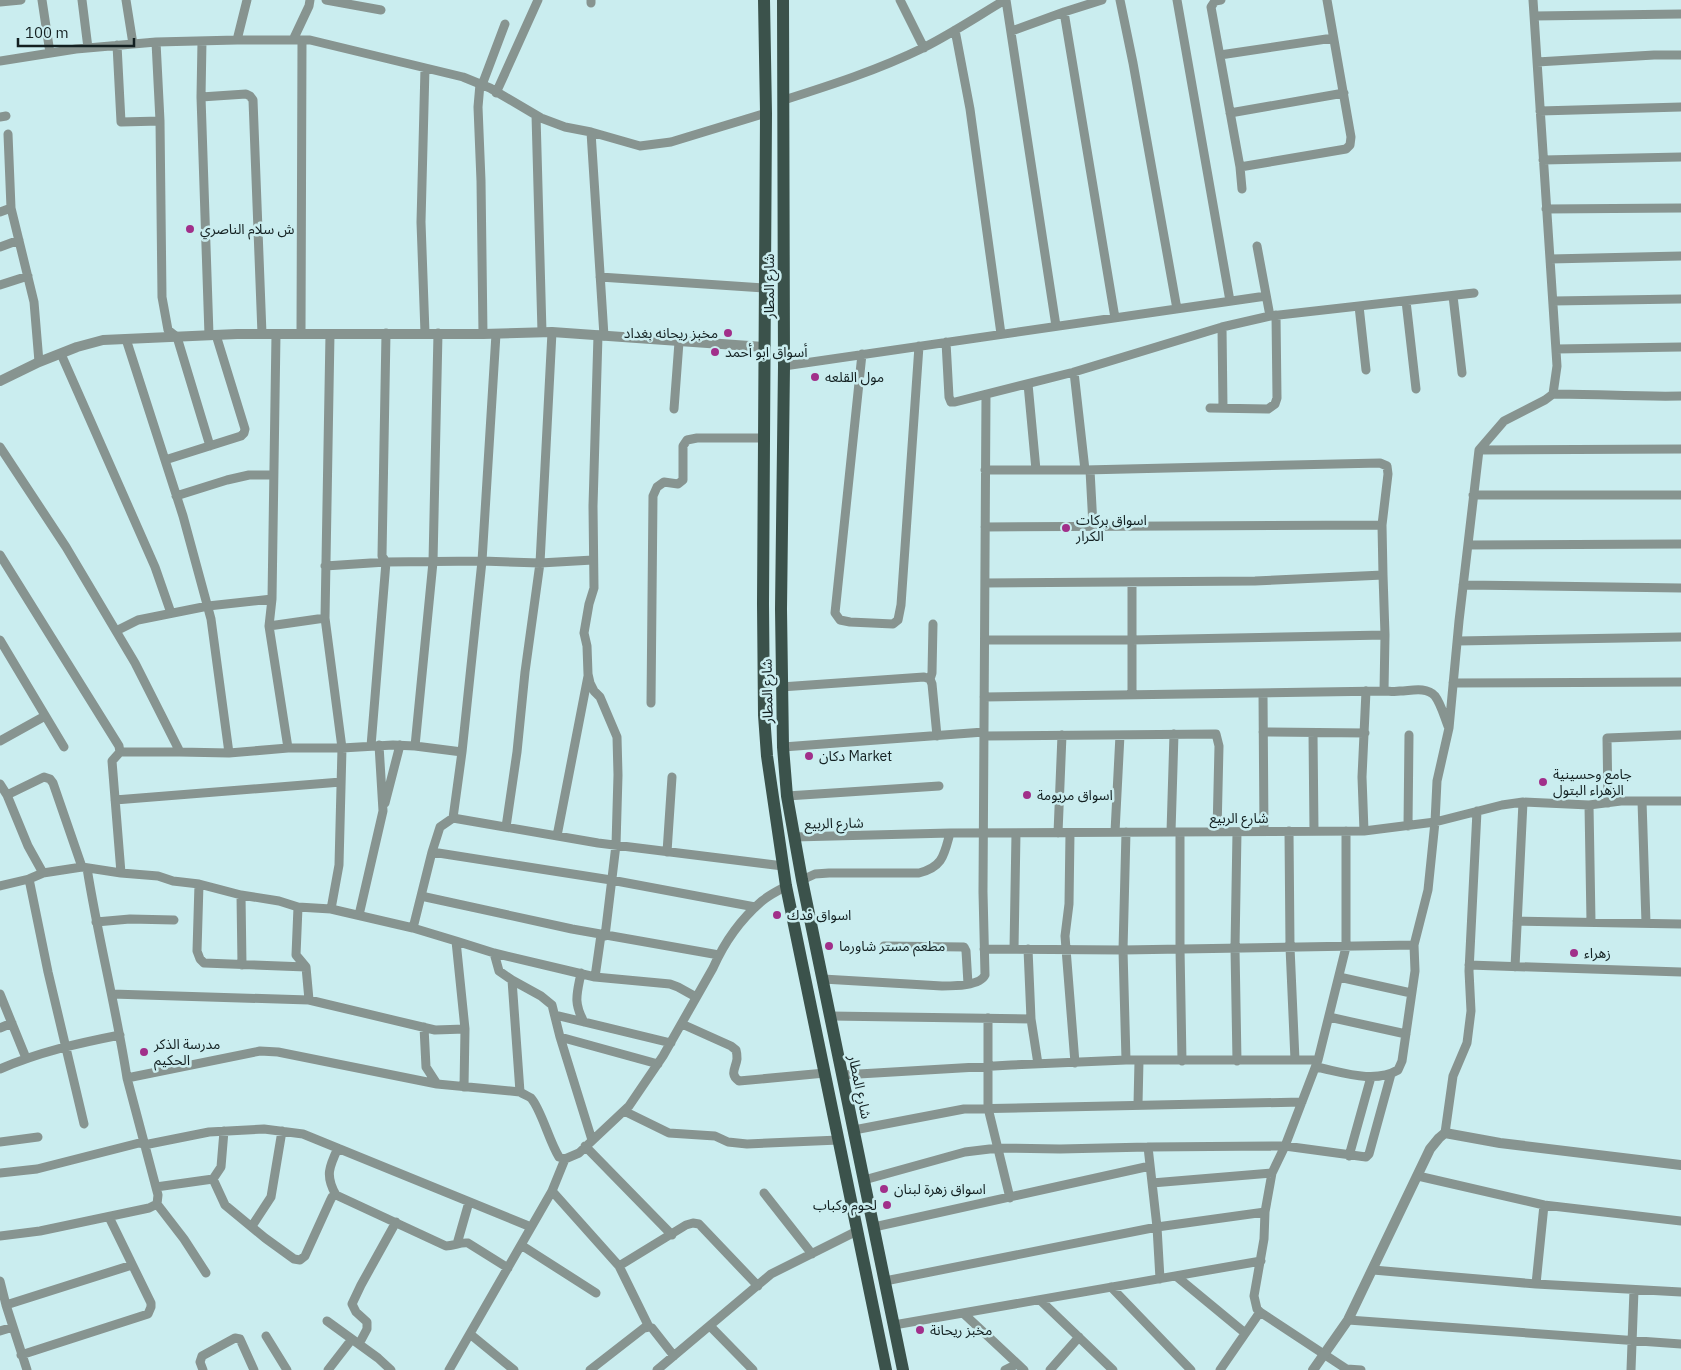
<svg xmlns="http://www.w3.org/2000/svg" width="1681" height="1370" font-family="'IBM Plex Sans','Noto Sans Arabic',sans-serif">
<rect width="100%" height="100%" fill="#caedef"/>
<g fill="none" stroke-linecap="round" stroke-linejoin="round">
<path stroke="#879490" stroke-width="9" d="M 42,0 L 50,53
M 82,0 L 88,48
M 126,0 L 133,44
M 326,0 L 381,10
M 900,0 L 924,48
M 1006,0 L 1056,326
M 1120,0 L 1133,63 L 1177,309
M 1177,0 L 1230,301
M 1221,0 L 1215,1 L 1211,7 L 1240,167 L 1242,189
M 0,2 L 21,0
M 591,3 L 591,0
M 1064,12 L 1115,318
M 1534,16 L 1681,14
M 955,30 L 970,109 L 1001,334
M 1012,31 L 1064,12 L 1102,0
M 237,40 L 247,0
M 293,40 L 309,6 L 310,0
M 202,41 L 201,97 L 209,335
M 156,42 L 160,121 L 162,297 L 168,330 L 177,337 L 210,446
M 117,45 L 121,122 L 160,121
M 1220,55 L 1333,38
M 0,61 L 76,49 L 156,42 L 237,40 L 310,40 L 463,77 L 490,88 L 541,118 L 565,127 L 591,132 L 640,146 L 671,142 L 766,113
M 1537,62 L 1654,55 L 1681,55
M 480,84 L 478,107 L 481,181 L 483,334
M 482,85 L 505,24
M 496,93 L 538,0
M 201,97 L 246,94 L 250,96 L 253,100 L 262,334
M 784,100 C 831,85 878,70 923,48 C 951,34 978,16 1005,0
M 1540,111 L 1681,107
M 1230,113 L 1344,93
M 536,115 L 542,332
M 0,117 L 6,116
M 591,132 L 604,336
M 8,134 L 11,208 L 34,302 L 39,362
M 1543,160 L 1681,157
M 1240,167 L 1346,149 L 1350,145 L 1351,137 L 1327,0
M 1546,209 L 1681,208
M 0,212 L 11,208
M 1257,246 L 1270,316
M 0,247 L 19,240
M 1550,259 L 1681,256
M 600,277 L 764,288
M 0,285 L 28,276
M 1453,296 L 1462,373
M 1406,301 L 1416,389
M 1553,301 L 1681,299
M 1359,306 L 1366,370
M 1222,327 L 1223,408
M 425,333 L 421,222 L 425,68
M 276,334 L 272,599 L 269,626 L 288,748
M 301,334 L 302,40
M 330,334 L 325,618 L 342,748 L 339,865 L 331,909
M 598,335 L 593,506 L 594,588 L 589,604 L 584,633 L 587,646 L 588,674 L 590,683 L 594,691 L 600,697 L 617,737 L 618,775 L 616,845 L 605,936
M 126,339 L 183,516 L 211,619 L 229,753
M 946,342 L 949,397 L 951,402 L 955,402 L 1074,372 L 1222,327 L 1270,316 L 1474,293
M 1556,349 L 1681,347
M 61,354 L 155,567 L 171,613
M 862,354 L 835,613 L 840,620 L 850,622 L 893,624 L 898,620 L 901,605 L 919,346
M 784,366 L 1266,296
M 1074,372 L 1085,470
M 1028,384 L 1036,470
M 1553,394 C 1596,394 1638,397 1681,396
M 1210,408 L 1268,409 L 1275,404 L 1277,398 L 1276,315
M 674,409 L 679,342
M 0,447 L 66,547 L 135,663 L 180,752 L 229,753 L 288,748 L 342,748 L 393,745 L 415,746 L 462,752
M 1479,450 L 1681,449
M 165,460 L 241,436 L 244,433 L 245,429 L 216,335
M 985,470 L 1085,470 L 1380,463 L 1387,466 L 1388,474 L 1382,525 L 1383,575
M 1090,470 L 1093,526
M 1473,495 L 1681,495
M 176,496 L 227,480 L 249,475 L 273,475
M 985,527 L 1382,525
M 1468,545 L 1681,544
M 0,555 L 119,746 L 120,752 L 180,752
M 325,566 L 386,562 L 482,561 L 540,563 L 593,560
M 1132,582 L 1132,695
M 985,583 L 1255,581 L 1383,575 L 1385,635 L 1384,691 C 1389,691 1394,692 1400,691 C 1410,691 1426,686 1435,696 C 1441,704 1444,716 1448,726
M 1463,585 L 1681,588
M 269,626 L 325,618
M 116,631 L 138,620 L 208,606 L 272,599
M 0,640 L 64,747
M 985,640 L 1132,640 L 1385,635
M 1458,641 L 1681,637
M 930,679 L 932,673 L 933,624
M 1453,683 L 1681,682
M 781,687 L 924,677 L 930,679 L 932,684 L 937,736
M 1263,693 L 1264,831
M 984,697 L 1384,691
M 651,703 L 653,496 L 657,487 L 664,482 L 678,484 L 683,480 L 683,446 L 687,440 L 697,438 L 763,438
M 1263,732 L 1365,733
M 1313,733 L 1314,831
M 984,736 L 1216,734 L 1219,746 L 1217,832
M 0,741 L 45,716
M 371,746 L 386,562 L 382,556 L 386,333
M 415,746 L 433,562 L 438,333
M 783,747 L 984,732
M 120,752 L 112,761 L 121,873
M 0,784 L 7,795 L 28,846 L 43,873
M 7,795 L 44,777 L 50,779 L 53,783 L 82,867
M 787,796 L 939,786
M 115,800 L 341,782
M 1642,801 L 1646,923
M 385,803 L 400,745
M 1608,803 L 1607,738 L 1681,735
M 1589,805 L 1591,922
M 453,818 L 462,752 L 482,561 L 496,334
M 1408,826 L 1409,735
M 506,827 L 517,752 L 525,672 L 540,563 L 552,332
M 1289,831 L 1290,947 L 1295,1060
M 1346,831 L 1346,947 L 1318,1060 L 1285,1146 L 1272,1173 L 1265,1212 L 1264,1239 L 1254,1296 L 1257,1309 L 1260,1312 L 1348,1370
M 1364,831 L 1362,777 L 1366,691
M 1115,832 L 1120,735
M 1171,832 L 1174,734
M 1180,832 L 1180,948 L 1182,1061
M 1058,833 L 1062,735
M 1070,833 L 1069,904 L 1065,936 L 1075,1063
M 557,836 L 588,676
M 794,837 L 950,833 L 1364,831 L 1435,822 L 1502,805 L 1523,802 L 1589,805 L 1621,801 L 1681,801
M 432,852 L 611,880 L 755,907
M 667,852 L 672,777
M 87,868 C 98,938 116,1007 127,1078
M 29,879 L 48,972 L 84,1124
M 802,880 L 815,874 L 829,873 L 919,873 C 943,867 944,855 950,833
M 199,884 L 197,951 L 200,959 L 204,963 L 306,967
M 0,886 L 29,879 L 43,873 L 82,867 L 121,873 L 158,876 L 173,881 L 199,884 L 241,895 L 279,901 L 298,907 L 331,909 L 413,928 L 456,941 L 465,1029 L 464,1087
M 241,895 L 242,965
M 421,896 L 572,929 L 719,955
M 298,907 L 296,955 L 306,967 L 309,1000
M 359,915 L 383,811 L 379,745
M 1517,921 L 1681,924
M 96,922 L 130,919 L 174,920
M 413,928 L 432,852 L 440,827 L 453,818 L 598,843 L 783,866
M 456,941 L 494,953 L 595,977 L 670,984 L 678,987 L 696,997
M 884,946 L 964,947 L 966,951 L 968,984
M 984,949 L 1123,950 L 1414,945
M 1014,949 L 1016,833
M 1028,949 L 1031,1019 L 1038,1064
M 494,953 L 499,971 L 512,980 L 541,996 L 552,1005 L 560,1037 L 592,1140
M 1469,965 L 1681,972
M 1515,967 L 1523,802
M 581,973 C 577,994 573,1002 584,1022
M 595,977 L 601,935
M 1339,977 L 1411,993
M 823,979 L 942,986 C 954,986 980,986 985,975 L 983,892 L 986,395
M 512,980 L 520,1092
M 0,994 L 26,1058
M 112,994 L 309,1000 L 435,1030 L 465,1029
M 555,1015 L 671,1043
M 830,1016 L 1031,1019
M 1329,1017 L 1406,1034
M 988,1018 L 988,1108 L 1010,1198
M 682,1024 L 731,1046 L 736,1050 C 737,1053 737,1056 737,1059 C 736,1068 729,1074 739,1081 L 825,1073
M 424,1027 L 426,1067 L 437,1084
M 0,1028 L 12,1023
M 560,1037 L 658,1064
M 1126,1060 L 1123,950 L 1126,832
M 1237,1061 L 1235,948 L 1237,832
M 1316,1067 C 1342,1072 1374,1084 1398,1070 L 1402,1061 L 1415,971 L 1414,945 L 1428,890 L 1435,822 L 1437,781 L 1449,728 L 1459,621 L 1479,450 L 1504,421 L 1545,400 L 1553,394 L 1557,366 L 1533,0
M 0,1069 C 39,1052 79,1043 120,1035
M 842,1075 L 1011,1065 L 1126,1060 L 1318,1060
M 1138,1104 L 1139,1061
M 624,1111 L 669,1133 L 715,1136 L 728,1142 L 747,1144 L 839,1140
M 854,1130 L 964,1109 L 1302,1102
M 1445,1133 L 1453,1076 L 1467,1043 L 1471,1011 L 1469,971 L 1477,811
M 0,1142 L 38,1137
M 144,1145 L 209,1132 L 264,1129 L 303,1134 L 531,1227
M 585,1146 L 672,1235
M 1148,1147 L 1157,1227 L 1160,1279
M 1349,1156 L 1371,1077
M 0,1173 L 37,1169 L 143,1142
M 1418,1176 L 1544,1205 L 1681,1221
M 213,1179 L 225,1205 L 265,1238 L 294,1259 L 300,1260 L 305,1256 L 330,1201 L 332,1197 L 336,1195 L 446,1246 C 454,1246 460,1242 468,1243 L 508,1268
M 864,1180 L 965,1152 L 998,1148 L 1060,1149 L 1148,1147 L 1285,1146 L 1366,1157 L 1369,1154 L 1391,1074
M 1152,1183 L 1272,1173
M 156,1187 L 213,1179 L 221,1167 L 224,1131
M 552,1191 L 619,1266 L 649,1327
M 764,1193 L 812,1254
M 336,1195 C 325,1176 329,1167 338,1148
M 157,1204 L 184,1239 L 206,1273
M 252,1226 L 271,1197 L 282,1131
M 874,1227 L 1150,1166
M 0,1236 L 40,1231 L 149,1208 L 157,1204 L 158,1195 L 127,1078 L 260,1051 L 278,1052 L 437,1084 L 520,1092 C 523,1094 528,1096 531,1098 C 541,1109 549,1141 559,1157 L 565,1159 L 579,1153 L 629,1106 L 663,1056 L 713,968 C 724,943 741,919 762,901 C 769,895 778,891 786,886
M 457,1244 L 469,1202
M 521,1245 L 596,1293
M 619,1266 L 686,1225 L 693,1223 L 699,1224 L 758,1286
M 1373,1270 L 1536,1284 L 1681,1292
M 1176,1276 L 1245,1333
M 0,1281 L 6,1305 L 27,1370
M 885,1281 L 1157,1227 L 1265,1212
M 1536,1284 L 1544,1205
M 1111,1287 L 1191,1370
M 1040,1300 L 1113,1370
M 6,1305 L 132,1265
M 963,1313 L 1024,1370
M 1348,1320 L 1681,1344
M 327,1321 L 378,1358 L 391,1370
M 894,1325 L 1261,1261
M 710,1326 L 753,1370
M 0,1331 L 13,1327
M 470,1334 L 514,1370
M 266,1336 L 287,1370
M 359,1344 L 367,1329 L 367,1322 L 356,1312 L 352,1304 L 361,1285 L 396,1222
M 21,1355 L 148,1314 L 151,1307 L 151,1303 L 109,1217
M 1347,1369 L 1361,1370
M 203,1370 L 200,1362 L 202,1356 L 235,1338 L 240,1339 L 254,1370
M 328,1370 L 352,1339
M 449,1370 L 552,1191 L 565,1159
M 590,1370 L 644,1328 L 649,1327 L 652,1328 L 674,1356
M 657,1370 L 771,1274 L 857,1231
M 1005,1370 L 1017,1364
M 1050,1370 L 1079,1337
M 1220,1370 L 1260,1312
M 1631,1370 L 1634,1290"/>
<path stroke="#879490" stroke-width="10" d="M 0,381 L 39,362 L 77,347 L 103,340 L 237,334 L 483,334 L 552,332 L 764,347
M 1313,1370 L 1348,1320 L 1430,1149 L 1439,1138 L 1445,1133 L 1500,1143 L 1681,1165"/>
<path stroke="#3b524b" stroke-width="12" d="M 764,0 L 766,113 L 763,604 L 764,715 L 767,756 L 786,886 L 886,1370
M 783,0 L 784,366 L 781,609 L 783,747 L 787,796 L 802,880 L 903,1370"/>
</g>
<g fill="#a12f8a" stroke="#caedef" stroke-width="2">
<circle cx="190" cy="229" r="5"/>
<circle cx="728" cy="333" r="5"/>
<circle cx="715" cy="352" r="5"/>
<circle cx="815" cy="377" r="5"/>
<circle cx="1066" cy="528" r="5"/>
<circle cx="809" cy="756" r="5"/>
<circle cx="1543" cy="782" r="5"/>
<circle cx="1027" cy="795" r="5"/>
<circle cx="777" cy="915" r="5"/>
<circle cx="829" cy="946" r="5"/>
<circle cx="1574" cy="953" r="5"/>
<circle cx="144" cy="1052" r="5"/>
<circle cx="884" cy="1189" r="5"/>
<circle cx="887" cy="1205" r="5"/>
<circle cx="920" cy="1330" r="5"/>
</g>
<g text-anchor="middle" dominant-baseline="central" stroke-width="5" stroke-linejoin="round" paint-order="stroke">
<g font-size="14" fill="#132021" stroke="#caedef" text-anchor="start">
<text x="200" y="229">ش سلام الناصري</text>
<text x="718" y="333" text-anchor="end">مخبز ريحانه بغداد</text>
<text x="725" y="352">أسواق ابو أحمد</text>
<text x="825" y="377">مول القلعه</text>
<text x="1076" y="520">اسواق بركات<tspan x="1076" dy="16">الكرار</tspan></text>
<text x="819" y="756">دكان Market</text>
<text x="1553" y="774">جامع وحسينية<tspan x="1553" dy="16">الزهراء البتول</tspan></text>
<text x="1037" y="795">اسواق مريومة</text>
<text x="787" y="915">اسواق فدك</text>
<text x="839" y="946">مطعم مستر شاورما</text>
<text x="1584" y="953">زهراء</text>
<text x="154" y="1044">مدرسة الذكر<tspan x="154" dy="16">الحكيم</tspan></text>
<text x="894" y="1189">اسواق زهرة لبنان</text>
<text x="877" y="1205" text-anchor="end">لحوم وكباب</text>
<text x="930" y="1330">مخبز ريحانة</text>
</g>
<g font-size="14" fill="#132021" stroke="#caedef">
<text transform="translate(769 286) rotate(-90)">شارع المطار</text>
<text transform="translate(767 691) rotate(-91)">شارع المطار</text>
<text x="1239" y="818">شارع الربيع</text>
<text transform="translate(834 823) rotate(-1)">شارع الربيع</text>
<text transform="translate(860 1087) rotate(78)">شارع المطار</text>
</g>
</g>
<path d="M18 38v8h116v-8" fill="none" stroke="#132021" stroke-width="2.5"/>
<text x="25" y="38" font-size="15" fill="#132021" stroke="#caedef" stroke-width="4" paint-order="stroke">100 m</text>
</svg>
